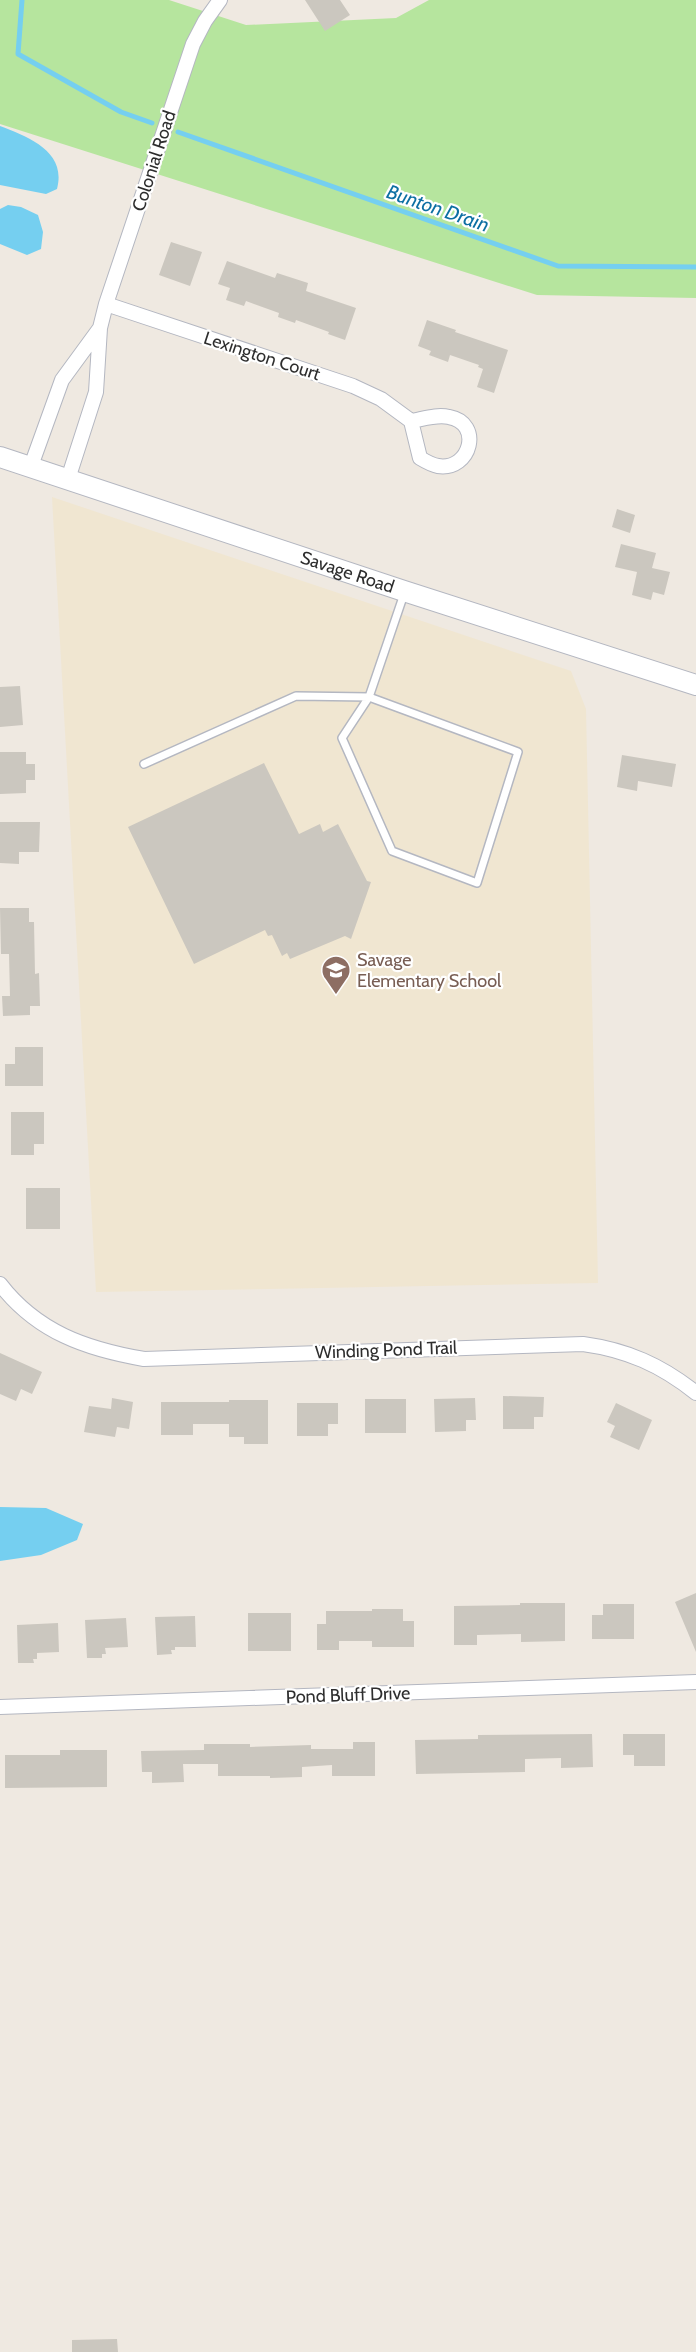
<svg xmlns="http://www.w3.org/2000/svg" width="696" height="2352" font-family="Cabin,sans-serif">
<rect width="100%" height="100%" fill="#efe9e1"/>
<path fill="#f0e6d1" d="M 52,497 L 571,671 L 586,709 L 598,1283 L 96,1292 Z"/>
<path fill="#b6e59e" d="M 0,0 L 169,0 L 246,25 L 396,18 L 429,0 L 696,0 L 696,298 L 537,295 L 0,124 Z"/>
<path fill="#75cff0" d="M 0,126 C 28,137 67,151 57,189 L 46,194 L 0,185 Z
M 8,205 L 21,207 L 38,215 L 43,232 L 41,249 L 27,255 L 0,244 L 0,209 Z
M 0,1507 L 46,1508 L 83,1524 L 77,1540 L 41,1555 L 0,1561 Z"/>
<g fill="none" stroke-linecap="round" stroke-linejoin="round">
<path stroke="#75cff0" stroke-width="5" d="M 22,0 L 18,54 L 121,112 L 152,123
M 178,132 L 558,266 L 696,267"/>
</g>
<path fill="#cbc7bf" d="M 305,0 L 340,0 L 350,15 L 325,31 Z
M 171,242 L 202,252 L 190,286 L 159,275 Z
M 227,261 L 275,278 L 277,273 L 308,283 L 306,291 L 356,308 L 345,340 L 328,334 L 329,332 L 296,320 L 295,323 L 278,317 L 279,313 L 246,301 L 244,306 L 226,300 L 230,288 L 218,284 Z
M 427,320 L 456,330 L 455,332 L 508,350 L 494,393 L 477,387 L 483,369 L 478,367 L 479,365 L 450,355 L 448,362 L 429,355 L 431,351 L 418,346 Z
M 617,509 L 635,515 L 630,533 L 612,527 Z
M 621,544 L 656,553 L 652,568 L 670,572 L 664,595 L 653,592 L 651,600 L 632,595 L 637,572 L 615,567 Z
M 20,686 L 23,725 L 0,727 L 0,687 Z
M 0,752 L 26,752 L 26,764 L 35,764 L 35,780 L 26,780 L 26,793 L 0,794 Z
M 622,755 L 676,764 L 672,787 L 638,781 L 637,791 L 617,787 Z
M 264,763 L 299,834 L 320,824 L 323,832 L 338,824 L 367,881 L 371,882 L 351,939 L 345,936 L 290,959 L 287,953 L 282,956 L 272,935 L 268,936 L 265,930 L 194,964 L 128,827 Z
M 0,822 L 40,822 L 39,852 L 19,852 L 19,864 L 0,863 Z
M 0,908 L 29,908 L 29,922 L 34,922 L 35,974 L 39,973 L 40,1006 L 30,1006 L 30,1015 L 3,1016 L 2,996 L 10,996 L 9,954 L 1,954 Z
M 15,1047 L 43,1047 L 43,1086 L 5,1086 L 5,1064 L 15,1064 Z
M 11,1112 L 44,1112 L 44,1144 L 34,1144 L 34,1155 L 11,1155 Z
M 26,1188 L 60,1188 L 60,1229 L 26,1229 Z
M 0,1353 L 42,1372 L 32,1394 L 21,1389 L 16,1401 L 0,1394 Z
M 503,1396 L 544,1397 L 543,1417 L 534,1417 L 534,1429 L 503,1429 Z
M 112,1398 L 133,1402 L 129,1429 L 117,1427 L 115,1437 L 84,1432 L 89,1406 L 111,1409 Z
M 475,1398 L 476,1420 L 466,1420 L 466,1431 L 435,1432 L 434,1399 Z
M 365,1399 L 406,1399 L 406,1433 L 365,1433 Z
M 229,1400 L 268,1400 L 268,1444 L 244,1444 L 244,1437 L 229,1437 L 229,1424 L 193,1424 L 193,1435 L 161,1435 L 161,1402 L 229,1402 Z
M 297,1403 L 338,1403 L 338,1424 L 328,1424 L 328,1436 L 297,1436 Z
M 616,1403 L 652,1420 L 639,1450 L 610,1437 L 615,1426 L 607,1422 Z
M 696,1593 L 696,1652 L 675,1602 Z
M 520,1603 L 565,1603 L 565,1641 L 521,1642 L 521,1634 L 477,1635 L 477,1645 L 454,1645 L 454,1606 L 520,1605 Z
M 603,1604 L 634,1604 L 634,1639 L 592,1639 L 592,1615 L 603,1615 Z
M 372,1609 L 403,1609 L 403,1621 L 414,1621 L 414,1647 L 372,1647 L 372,1641 L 339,1641 L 339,1650 L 317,1650 L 317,1624 L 326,1624 L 326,1611 L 372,1611 Z
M 248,1613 L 291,1613 L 291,1651 L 248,1651 Z
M 195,1616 L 196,1647 L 175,1647 L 175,1650 L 171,1650 L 172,1654 L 157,1655 L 155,1617 Z
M 126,1618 L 128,1647 L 105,1648 L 106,1654 L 102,1654 L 102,1658 L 87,1658 L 85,1620 Z
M 58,1623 L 59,1652 L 37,1653 L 37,1659 L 33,1659 L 34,1663 L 18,1663 L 17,1625 Z
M 592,1734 L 593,1767 L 561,1768 L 561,1758 L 525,1759 L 525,1772 L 416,1774 L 415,1740 L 478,1739 L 478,1735 Z
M 623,1734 L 665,1734 L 665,1766 L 634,1766 L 634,1755 L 623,1755 Z
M 353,1742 L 375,1742 L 375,1776 L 332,1776 L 332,1765 L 302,1767 L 302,1777 L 270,1778 L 270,1776 L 218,1776 L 218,1764 L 183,1764 L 184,1782 L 152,1783 L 152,1772 L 142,1772 L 141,1751 L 204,1750 L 204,1744 L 250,1744 L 250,1747 L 311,1745 L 311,1749 L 353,1749 Z
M 60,1750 L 107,1750 L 107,1787 L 5,1788 L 5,1755 L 60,1755 Z
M 117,2339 L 118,2352 L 72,2352 L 72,2340 Z"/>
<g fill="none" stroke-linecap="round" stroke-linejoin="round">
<g stroke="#b4b7c1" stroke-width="10">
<path id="lane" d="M 144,764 L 296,696 L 369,697 L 518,752 L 477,883 L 392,851 L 342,738 L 369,697 L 404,594"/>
</g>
<g stroke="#b4b7c1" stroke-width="16">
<path id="street" d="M 106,304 L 353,386 L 381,399 L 411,421 L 420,458 C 425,461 432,465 438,466 C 471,471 483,423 449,417 C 437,414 423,419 411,421
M 31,466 L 62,380 L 100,328
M 68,479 L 96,392 L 100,328 L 106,304 L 193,44 L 205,21 L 220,0
M 0,1284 C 37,1332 86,1349 144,1359 L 583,1344 C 627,1350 661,1365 696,1393
M 0,1707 L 696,1682"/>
</g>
<g stroke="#b4b7c1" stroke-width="22">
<g id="secondary">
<path id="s1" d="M 0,457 L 404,591 L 696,685"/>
</g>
</g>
<use href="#lane" stroke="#fff" stroke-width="7"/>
<use href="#street" stroke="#fff" stroke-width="14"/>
<use href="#secondary" stroke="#fff" stroke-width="20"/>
</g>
<defs>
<g id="school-pin" transform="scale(1.5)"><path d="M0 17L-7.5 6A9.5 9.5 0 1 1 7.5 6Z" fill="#8d6e63" stroke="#fff"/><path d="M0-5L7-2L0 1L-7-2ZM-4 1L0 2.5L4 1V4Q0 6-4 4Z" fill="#fff"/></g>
</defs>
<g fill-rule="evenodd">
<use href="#school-pin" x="336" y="970"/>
</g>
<g text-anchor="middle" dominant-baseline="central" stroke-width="4.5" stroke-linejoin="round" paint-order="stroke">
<g font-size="18" fill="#2e2e2e" stroke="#fff">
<text transform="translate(154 161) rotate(-72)">Colonial Road</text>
<text transform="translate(262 356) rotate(18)">Lexington Court</text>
<text stroke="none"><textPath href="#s1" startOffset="366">Savage Road</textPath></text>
<text transform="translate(386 1350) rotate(-2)">Winding Pond Trail</text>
<text transform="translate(348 1695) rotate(-2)">Pond Bluff Drive</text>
</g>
<g font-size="18" fill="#785e54" stroke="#fff" text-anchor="start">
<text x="357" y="960">Savage<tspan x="357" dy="21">Elementary School</tspan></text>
</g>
<g font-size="20" font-style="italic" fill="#0d6fa3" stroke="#fff">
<text transform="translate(438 208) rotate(19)">Bunton Drain</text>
</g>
</g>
</svg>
